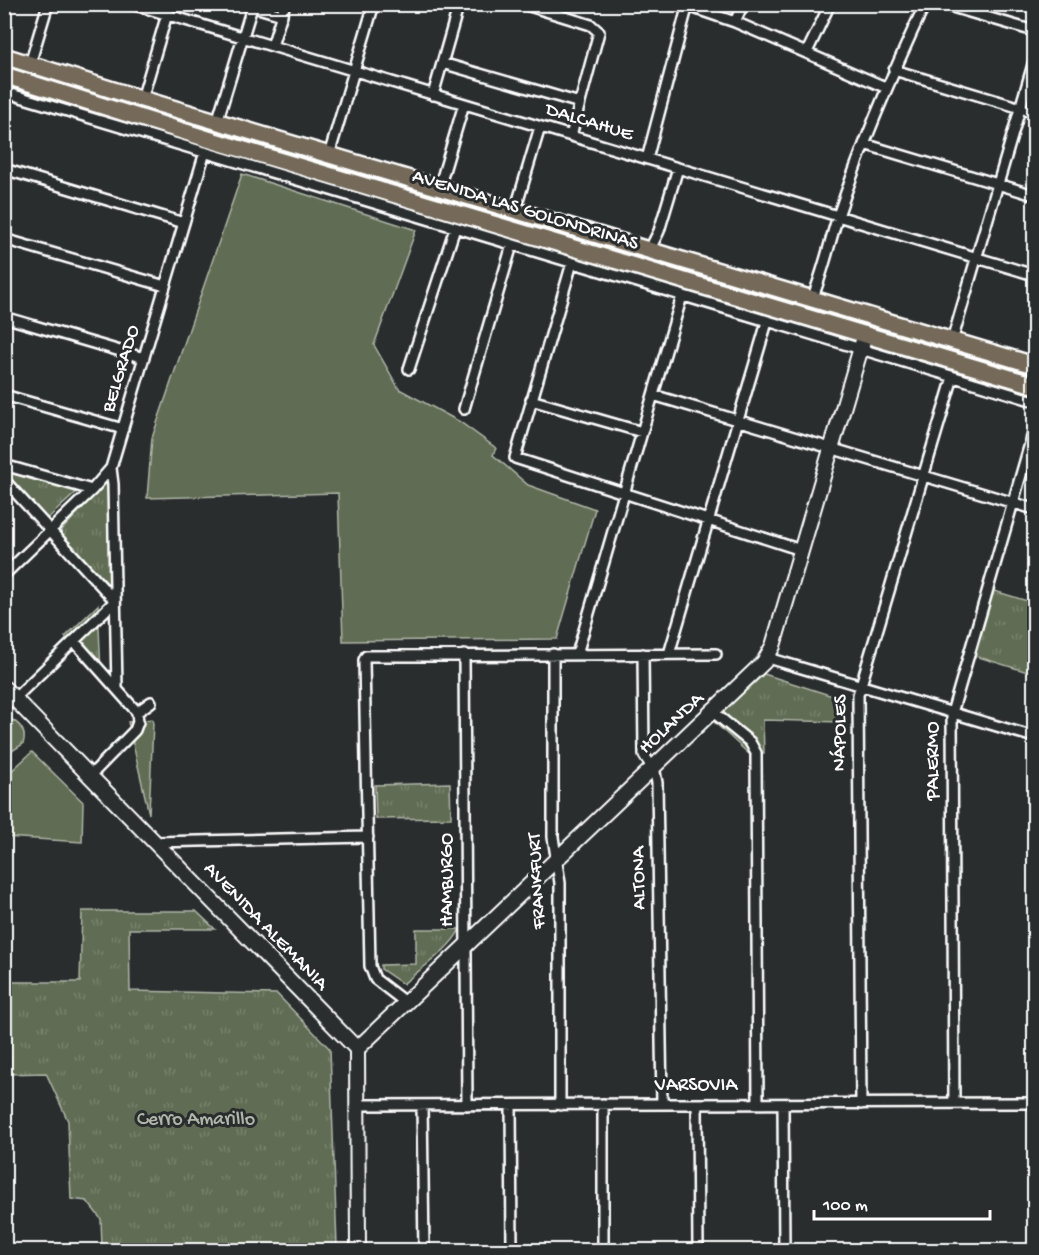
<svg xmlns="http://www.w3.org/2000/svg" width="1039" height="1255" font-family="'Gochi Hand',sans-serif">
<defs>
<pattern id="park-tufts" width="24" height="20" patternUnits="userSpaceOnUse" patternTransform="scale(1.5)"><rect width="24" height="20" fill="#606c53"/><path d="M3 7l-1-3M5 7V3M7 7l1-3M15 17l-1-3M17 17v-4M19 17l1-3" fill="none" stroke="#78826d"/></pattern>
</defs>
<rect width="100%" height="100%" fill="#2a2d2e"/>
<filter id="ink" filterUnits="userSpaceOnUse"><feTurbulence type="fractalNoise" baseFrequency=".0167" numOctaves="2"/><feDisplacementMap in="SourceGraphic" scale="12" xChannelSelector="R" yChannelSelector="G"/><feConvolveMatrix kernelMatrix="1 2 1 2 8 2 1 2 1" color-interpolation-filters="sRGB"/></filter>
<g filter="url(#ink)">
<path fill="#606c53" stroke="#b0b6a9" stroke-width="1.5" d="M 242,174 L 416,230 L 374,345 L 399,389 L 460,422 L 496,448 L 493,455 L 528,485 L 595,509 L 557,639 L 343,641 L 338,493 L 147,498 L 152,438 Z
M 152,719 L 153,723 L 149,814 L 128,722 Z
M 32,752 L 83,802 L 82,842 L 5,837 L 5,777 Z"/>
<path fill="url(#park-tufts)" stroke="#b0b6a9" stroke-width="1.5" d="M 4,468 L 80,489 L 46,520 L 5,474 Z
M 108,480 L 109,585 L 60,532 Z
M 991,590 L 1034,603 L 1034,674 L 972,655 Z
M 98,605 L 101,673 L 65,637 Z
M 764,674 L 842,699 L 843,722 L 763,720 L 764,753 L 749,754 L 713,721 Z
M 4,716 C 17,721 28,729 23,744 L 12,751 L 5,749 Z
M 450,783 L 451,818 L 376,819 L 375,785 Z
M 82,911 L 196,911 L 215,929 L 129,929 L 130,991 L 277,994 L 330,1049 L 337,1246 L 102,1247 L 101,1219 L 87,1201 L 71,1199 L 68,1121 L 46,1073 L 5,1074 L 5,982 L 80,982 Z
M 416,929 L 460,929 C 451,949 420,969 403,984 L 381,969 L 381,965 L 416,964 Z"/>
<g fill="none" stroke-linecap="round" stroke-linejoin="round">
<g stroke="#fff" stroke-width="14">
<path id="street" d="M 132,4 L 1034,275
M 245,4 L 282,15
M 523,4 L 591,25 L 599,32 L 571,136
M 682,4 L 735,22 L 887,88
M 942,4 L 1034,31
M 735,22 L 743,4
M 272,46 L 285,4
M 807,52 L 830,4
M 442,63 L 580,103
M 30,64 L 48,4
M 894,70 L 1034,112
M 4,92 L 1034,401
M 433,95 L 459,4
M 142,99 L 170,4
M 217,122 L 252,7
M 864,144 L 1034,195
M 329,155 L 374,4
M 647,159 L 688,4
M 4,169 L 184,223
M 439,188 L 464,104
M 515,211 L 540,127
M 4,239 L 165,286
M 649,251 L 659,231 L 678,168
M 572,263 L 515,458 L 801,550
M 812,299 C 823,273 829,244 838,216 C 862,144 892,74 925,4
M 4,317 L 144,358
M 952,341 L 1034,61
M 409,369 L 455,228
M 4,395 L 123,429
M 653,395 L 1034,509
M 531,400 L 642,432
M 464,409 L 512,245
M 4,465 L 92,490
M 4,480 L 115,601 L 14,699
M 4,575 L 92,490 L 111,468
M 74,641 L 137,712 L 151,702
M 553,654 L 553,837 L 560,883 L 560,1105
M 577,654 L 682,296
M 643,654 L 644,755 L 655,772 L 657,783 L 662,1104
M 669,654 L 767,322
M 464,655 L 467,1105
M 768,658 L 1034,737
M 117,688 L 113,484 L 111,468 L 205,152
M 713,712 L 750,742 L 756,753 L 758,1104
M 90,776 L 135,730 L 138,722 L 137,712
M 155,842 L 368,837
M 406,1003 L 375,979 L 370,966 L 364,660 L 366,656 L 716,654
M 954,1103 L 952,713 L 1034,430
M 697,1104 L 698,1250
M 783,1104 L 784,1250
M 861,1104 L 858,695 L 953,377
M 358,1105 L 1034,1103
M 422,1105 L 424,1250
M 511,1105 L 512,1250
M 603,1250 L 603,1104"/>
</g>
<g stroke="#fff" stroke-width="18">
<path id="secondary" d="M 4,688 L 357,1049 L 358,1250
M 357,1049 L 764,662 L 773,646 L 865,334"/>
</g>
<g stroke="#fff" stroke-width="20">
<path id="primary" d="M 4,56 L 142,99 L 1034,365
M 4,75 L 211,140 L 1034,385"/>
</g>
<use href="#street" stroke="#2a2d2e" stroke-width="9"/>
<use href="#secondary" stroke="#2a2d2e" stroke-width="14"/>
<use href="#primary" stroke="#746a5a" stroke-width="15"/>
</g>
</g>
<g text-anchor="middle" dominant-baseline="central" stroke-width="6" stroke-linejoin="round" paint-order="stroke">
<g font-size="20" fill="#fff" stroke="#2a2d2e">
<text transform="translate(589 123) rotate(17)">DALCAHUE</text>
<text transform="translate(525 211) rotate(17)">AVENIDA LAS GOLONDRINAS</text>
<text transform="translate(122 369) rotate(-73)">BELGRADO</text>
<text transform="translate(672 724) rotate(-43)">HOLANDA</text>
<text transform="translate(841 733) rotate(-89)">NÁPOLES</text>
<text transform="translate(934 761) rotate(-90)">PALERMO</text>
<text transform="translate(640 878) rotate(-91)">ALTONA</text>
<text transform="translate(448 880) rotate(-90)">HAMBURGO</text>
<text transform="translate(538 881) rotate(-93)">FRANKFURT</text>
<text transform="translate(265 927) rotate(46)">AVENIDA ALEMANIA</text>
<text x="696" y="1086">VARSOVIA</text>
</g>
<g font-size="20" fill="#b0b6a9" stroke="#2a2d2e">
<text x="196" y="1120">Cerro Amarillo</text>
</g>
</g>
<rect width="1039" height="1255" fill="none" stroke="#2a2d2e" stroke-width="24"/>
<rect x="12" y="12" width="1015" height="1231" fill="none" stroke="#fff" stroke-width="2" filter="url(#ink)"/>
<path d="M814 1210v9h176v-9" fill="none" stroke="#ffffff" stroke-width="3"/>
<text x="823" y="1210" font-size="18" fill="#ffffff" stroke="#2a2d2e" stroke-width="4.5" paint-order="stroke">100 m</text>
</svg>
